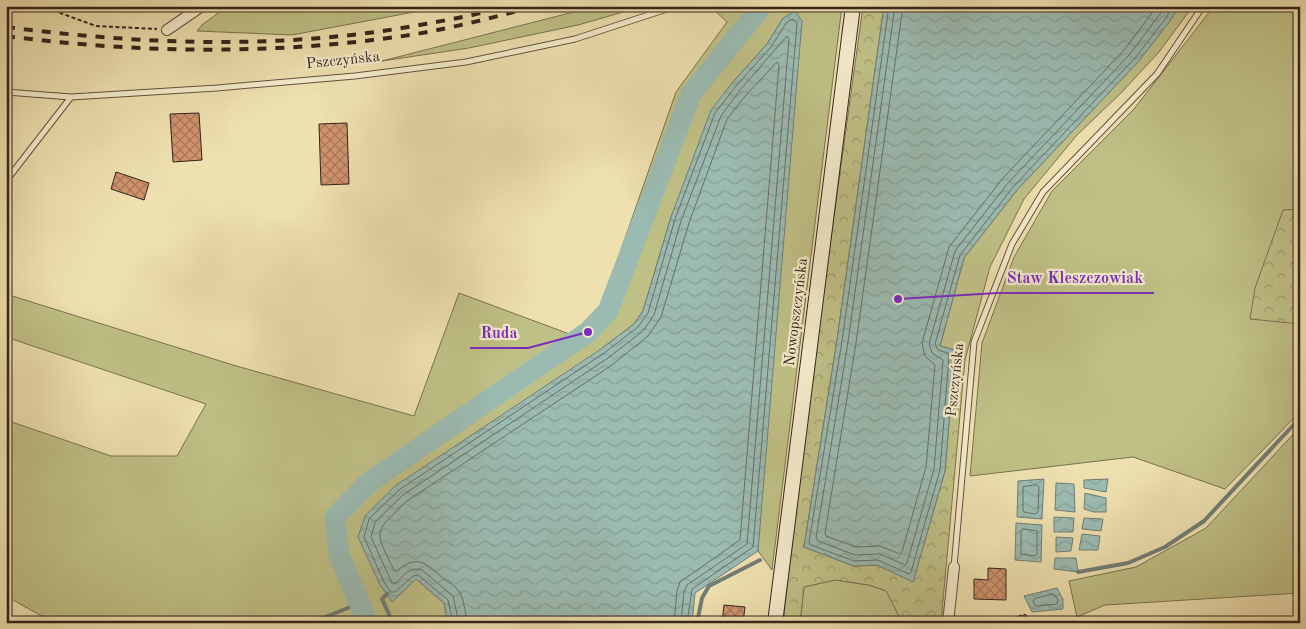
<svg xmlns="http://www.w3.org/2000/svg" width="1306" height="629" font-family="'Old Standard TT',serif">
<defs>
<pattern id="forest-crowns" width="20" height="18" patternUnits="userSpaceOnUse" patternTransform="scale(1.25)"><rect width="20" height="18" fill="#bfc086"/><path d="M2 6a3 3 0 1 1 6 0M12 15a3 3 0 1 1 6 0" fill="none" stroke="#9c9c6d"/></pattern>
<pattern id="water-waves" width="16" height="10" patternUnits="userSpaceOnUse" patternTransform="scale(1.25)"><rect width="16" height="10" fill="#9bbbb2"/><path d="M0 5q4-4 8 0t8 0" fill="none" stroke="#86a098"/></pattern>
<pattern id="building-cross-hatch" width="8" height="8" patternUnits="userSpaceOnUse" patternTransform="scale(1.25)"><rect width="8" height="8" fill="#d0936d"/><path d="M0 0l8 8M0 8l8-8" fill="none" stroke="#aa7859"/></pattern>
</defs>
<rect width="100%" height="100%" fill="#eee0af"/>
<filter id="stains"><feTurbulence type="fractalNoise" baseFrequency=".004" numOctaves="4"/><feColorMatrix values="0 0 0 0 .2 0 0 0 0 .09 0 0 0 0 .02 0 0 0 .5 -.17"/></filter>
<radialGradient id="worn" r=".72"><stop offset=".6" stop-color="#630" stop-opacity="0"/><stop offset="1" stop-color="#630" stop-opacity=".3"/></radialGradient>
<path fill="#bfc086" stroke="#7a7250" d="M 228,6 L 446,6 L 292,35 L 197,31 L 203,24 Z
M 597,6 L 644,6 L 578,25 L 469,48 L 382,61 Z
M 710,6 L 842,6 L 772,570 L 758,551 L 783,18 L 767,44 L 732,83 L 671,217 L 643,311 L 634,324 L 601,349 L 380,585 L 393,601 L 416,579 L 444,603 L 448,623 L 54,623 L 6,596 L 6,420 L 111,456 L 177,456 L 206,404 L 6,337 L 6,294 L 233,365 L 414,416 L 459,293 L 572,335 L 600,310 L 676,92 L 727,22 Z
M 1179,6 L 1193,6 L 1159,52 L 1121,93 L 1077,135 L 1024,199 L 990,267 L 965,360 L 955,350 L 940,346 L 964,258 L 1017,190 L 1115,86 L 1170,21 Z
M 1214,6 L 1300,6 L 1300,412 L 1225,489 L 1133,457 L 970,476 L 982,343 L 1014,257 L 1052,191 L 1134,109 Z
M 1300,427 L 1300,593 L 1105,605 L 1077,617 L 1069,581 L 1136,567 L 1206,528 Z
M 835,580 L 869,585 L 887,591 L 901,620 L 917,616 L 918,623 L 800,623 L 804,587 Z"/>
<path fill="url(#forest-crowns)" stroke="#7a7250" d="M 863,6 L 884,6 L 837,340 L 804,547 L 854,566 L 877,565 L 913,581 L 945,471 L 955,350 L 965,360 L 941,623 L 918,623 L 916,616 L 901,620 L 886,591 L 869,585 L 835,580 L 804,587 L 800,623 L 783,623 L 812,376 Z
M 1300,209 L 1300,324 L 1250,319 L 1255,288 L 1283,210 Z"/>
<path fill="url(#water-waves)" stroke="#727e76" d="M 884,6 L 1179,6 L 1170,21 L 1139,61 L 1017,190 L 964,258 L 940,346 L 955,350 L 945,471 L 913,582 L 877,565 L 854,566 L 804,547 L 837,340 Z
M 795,11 L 802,21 L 758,551 L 695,593 L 692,623 L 448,623 L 444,603 L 416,579 L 392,602 L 380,585 L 358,537 L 365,516 L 395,486 L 601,349 L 634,324 L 643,311 L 671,217 L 711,110 L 732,83 L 767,44 L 783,18 Z
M 1044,479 L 1042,519 L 1017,517 L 1018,481 Z
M 1108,479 L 1106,492 L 1084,488 L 1084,480 Z
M 1056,483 L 1074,484 L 1075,512 L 1055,510 Z
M 1085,493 L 1106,498 L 1106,512 L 1094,512 L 1084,509 Z
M 1054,517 L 1074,518 L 1073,532 L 1054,532 Z
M 1084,518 L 1103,519 L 1101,531 L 1082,529 Z
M 1016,523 L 1042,525 L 1041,562 L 1015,560 Z
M 1082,534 L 1100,536 L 1098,550 L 1079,550 Z
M 1056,537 L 1073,538 L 1071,551 L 1056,552 Z
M 1055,558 L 1076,558 L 1078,572 L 1054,569 Z
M 1057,588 L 1063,599 L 1063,609 L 1032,612 L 1024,596 Z"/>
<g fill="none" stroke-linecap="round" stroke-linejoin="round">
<path stroke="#686f66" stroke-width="1" d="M 889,6 L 842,341 L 809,542 L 811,545 L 854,561 L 878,560 L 909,574 L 911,572 L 940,470 L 949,356 L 948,353 L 938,350 L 935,344 L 960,255 L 1013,187 L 1135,58 L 1166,18 L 1173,6
M 895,6 L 848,342 L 816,538 L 818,541 L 855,555 L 880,554 L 905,565 L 907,563 L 934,469 L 943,360 L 932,353 L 929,344 L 955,251 L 1008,183 L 1130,54 L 1166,6
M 903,6 L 856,343 L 825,533 L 826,536 L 856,547 L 880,546 L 900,554 L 902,552 L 926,467 L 935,365 L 925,356 L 922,343 L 949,247 L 1003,178 L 1125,49 L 1157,6
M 1037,485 L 1039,487 L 1038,512 L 1035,514 L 1024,512 L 1023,510 L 1023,487 Z
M 1023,529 L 1037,531 L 1037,554 L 1035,556 L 1021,554 L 1021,531 Z
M 1054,594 L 1058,600 L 1057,604 L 1036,606 L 1033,602 L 1034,599 Z
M 453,623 L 448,600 L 418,575 L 413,576 L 395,592 L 391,592 L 384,582 L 364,537 L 369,519 L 399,490 L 604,353 L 638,327 L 648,313 L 675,219 L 715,113 L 736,86 L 771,47 L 787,22 L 793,19 L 797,23 L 753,547 L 692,589 L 687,623
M 459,623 L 453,596 L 422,570 C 410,566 404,575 396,583 L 392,583 L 371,537 L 375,522 L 403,495 L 608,358 L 643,331 L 654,315 L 681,221 L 721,116 L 740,90 L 787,36 L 789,39 L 747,544 L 687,585 L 684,592 L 681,623
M 467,623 C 466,614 464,603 461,595 C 458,588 450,583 444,579 C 427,564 417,553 397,571 L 394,570 C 373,528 374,533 407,501 L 612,365 L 648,336 L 661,317 L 689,223 L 727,119 L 746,95 L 777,62 L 779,65 L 740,540 L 680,582 L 677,591 L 674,623"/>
<path stroke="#727e76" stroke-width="4" d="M 1078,572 L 1128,563 L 1165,547 L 1204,521 L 1300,418
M 387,594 L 382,599 L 393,623
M 311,623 L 360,603
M 697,623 L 702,598 L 709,586 L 760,560"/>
<path stroke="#9bbbb2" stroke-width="21" d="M 368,623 L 339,555 L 335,517 L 368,483 L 588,332 L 608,311 L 691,94 L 762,6"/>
</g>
<path fill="url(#building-cross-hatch)" stroke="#34231b" d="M 199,113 L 202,160 L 173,162 L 170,114 Z
M 347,123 L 349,184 L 321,185 L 319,124 Z
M 116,172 L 149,183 L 144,200 L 111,189 Z
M 988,568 L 1006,569 L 1006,600 L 974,599 L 974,579 L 988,580 Z
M 724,605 L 745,607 L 743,623 L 722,623 Z
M 1025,614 L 1031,620 L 1028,623 L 1011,623 L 1020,615 L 1022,616 Z"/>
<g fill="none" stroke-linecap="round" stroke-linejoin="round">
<g stroke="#625240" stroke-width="7">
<path id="lane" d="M 6,92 L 71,97 L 217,88 L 355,76 L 466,62 L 575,39 L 676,6
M 6,181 L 71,97
M 954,567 L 974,342 L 1012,244 L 1043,192 L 1157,74 L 1203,6"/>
</g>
<g stroke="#625240" stroke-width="12">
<path id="street" d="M 167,30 L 202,6
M 948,623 L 954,567"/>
</g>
<g stroke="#34231b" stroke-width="16">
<path id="secondary" d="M 775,623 L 853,6"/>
</g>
<path stroke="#34231b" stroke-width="2" stroke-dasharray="4 2.5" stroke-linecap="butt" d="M 41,6 L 96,26 L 157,29"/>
<use href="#lane" stroke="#f4ebcb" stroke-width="5"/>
<use href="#street" stroke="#f4ebcb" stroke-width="10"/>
<use href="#secondary" stroke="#f4ebcb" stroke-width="14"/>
<path stroke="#34231b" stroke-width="4" stroke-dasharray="9 9" stroke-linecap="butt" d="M 6,27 C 146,45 286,50 425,24 C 446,20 467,17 488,11
M 6,36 C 136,53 266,55 396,37 C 443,31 490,18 537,6"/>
</g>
<g text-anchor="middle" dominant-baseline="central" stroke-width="4.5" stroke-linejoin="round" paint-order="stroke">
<g font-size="15" fill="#34231b" stroke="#f4ebcb">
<text transform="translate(343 61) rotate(-6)">Pszczyńska</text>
<text transform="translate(797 312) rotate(-83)">Nowopszczyńska</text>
<text transform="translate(956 380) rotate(-84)">Pszczyńska</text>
</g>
</g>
<path fill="none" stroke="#7b2cbf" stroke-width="2" d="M898 299L997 293H1154M588 332L528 348H470"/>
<g fill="#7b2cbf" stroke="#f4ebcb" stroke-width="2">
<circle cx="898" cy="299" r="5"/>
<circle cx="588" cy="332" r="5"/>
</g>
<g font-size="16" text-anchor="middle" font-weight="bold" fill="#7b2cbf" stroke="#f4ebcb" stroke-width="4.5" stroke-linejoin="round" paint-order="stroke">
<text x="1075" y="283">Staw Kleszczowiak</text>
<text x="499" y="338">Ruda</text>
</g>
<rect width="1306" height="629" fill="none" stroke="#eee0af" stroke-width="25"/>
<rect x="8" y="8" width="1291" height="614" fill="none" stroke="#34231b" stroke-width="2.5"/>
<rect x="12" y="12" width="1281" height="604" fill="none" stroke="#34231b"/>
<rect width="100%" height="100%" filter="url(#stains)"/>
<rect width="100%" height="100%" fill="url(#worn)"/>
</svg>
